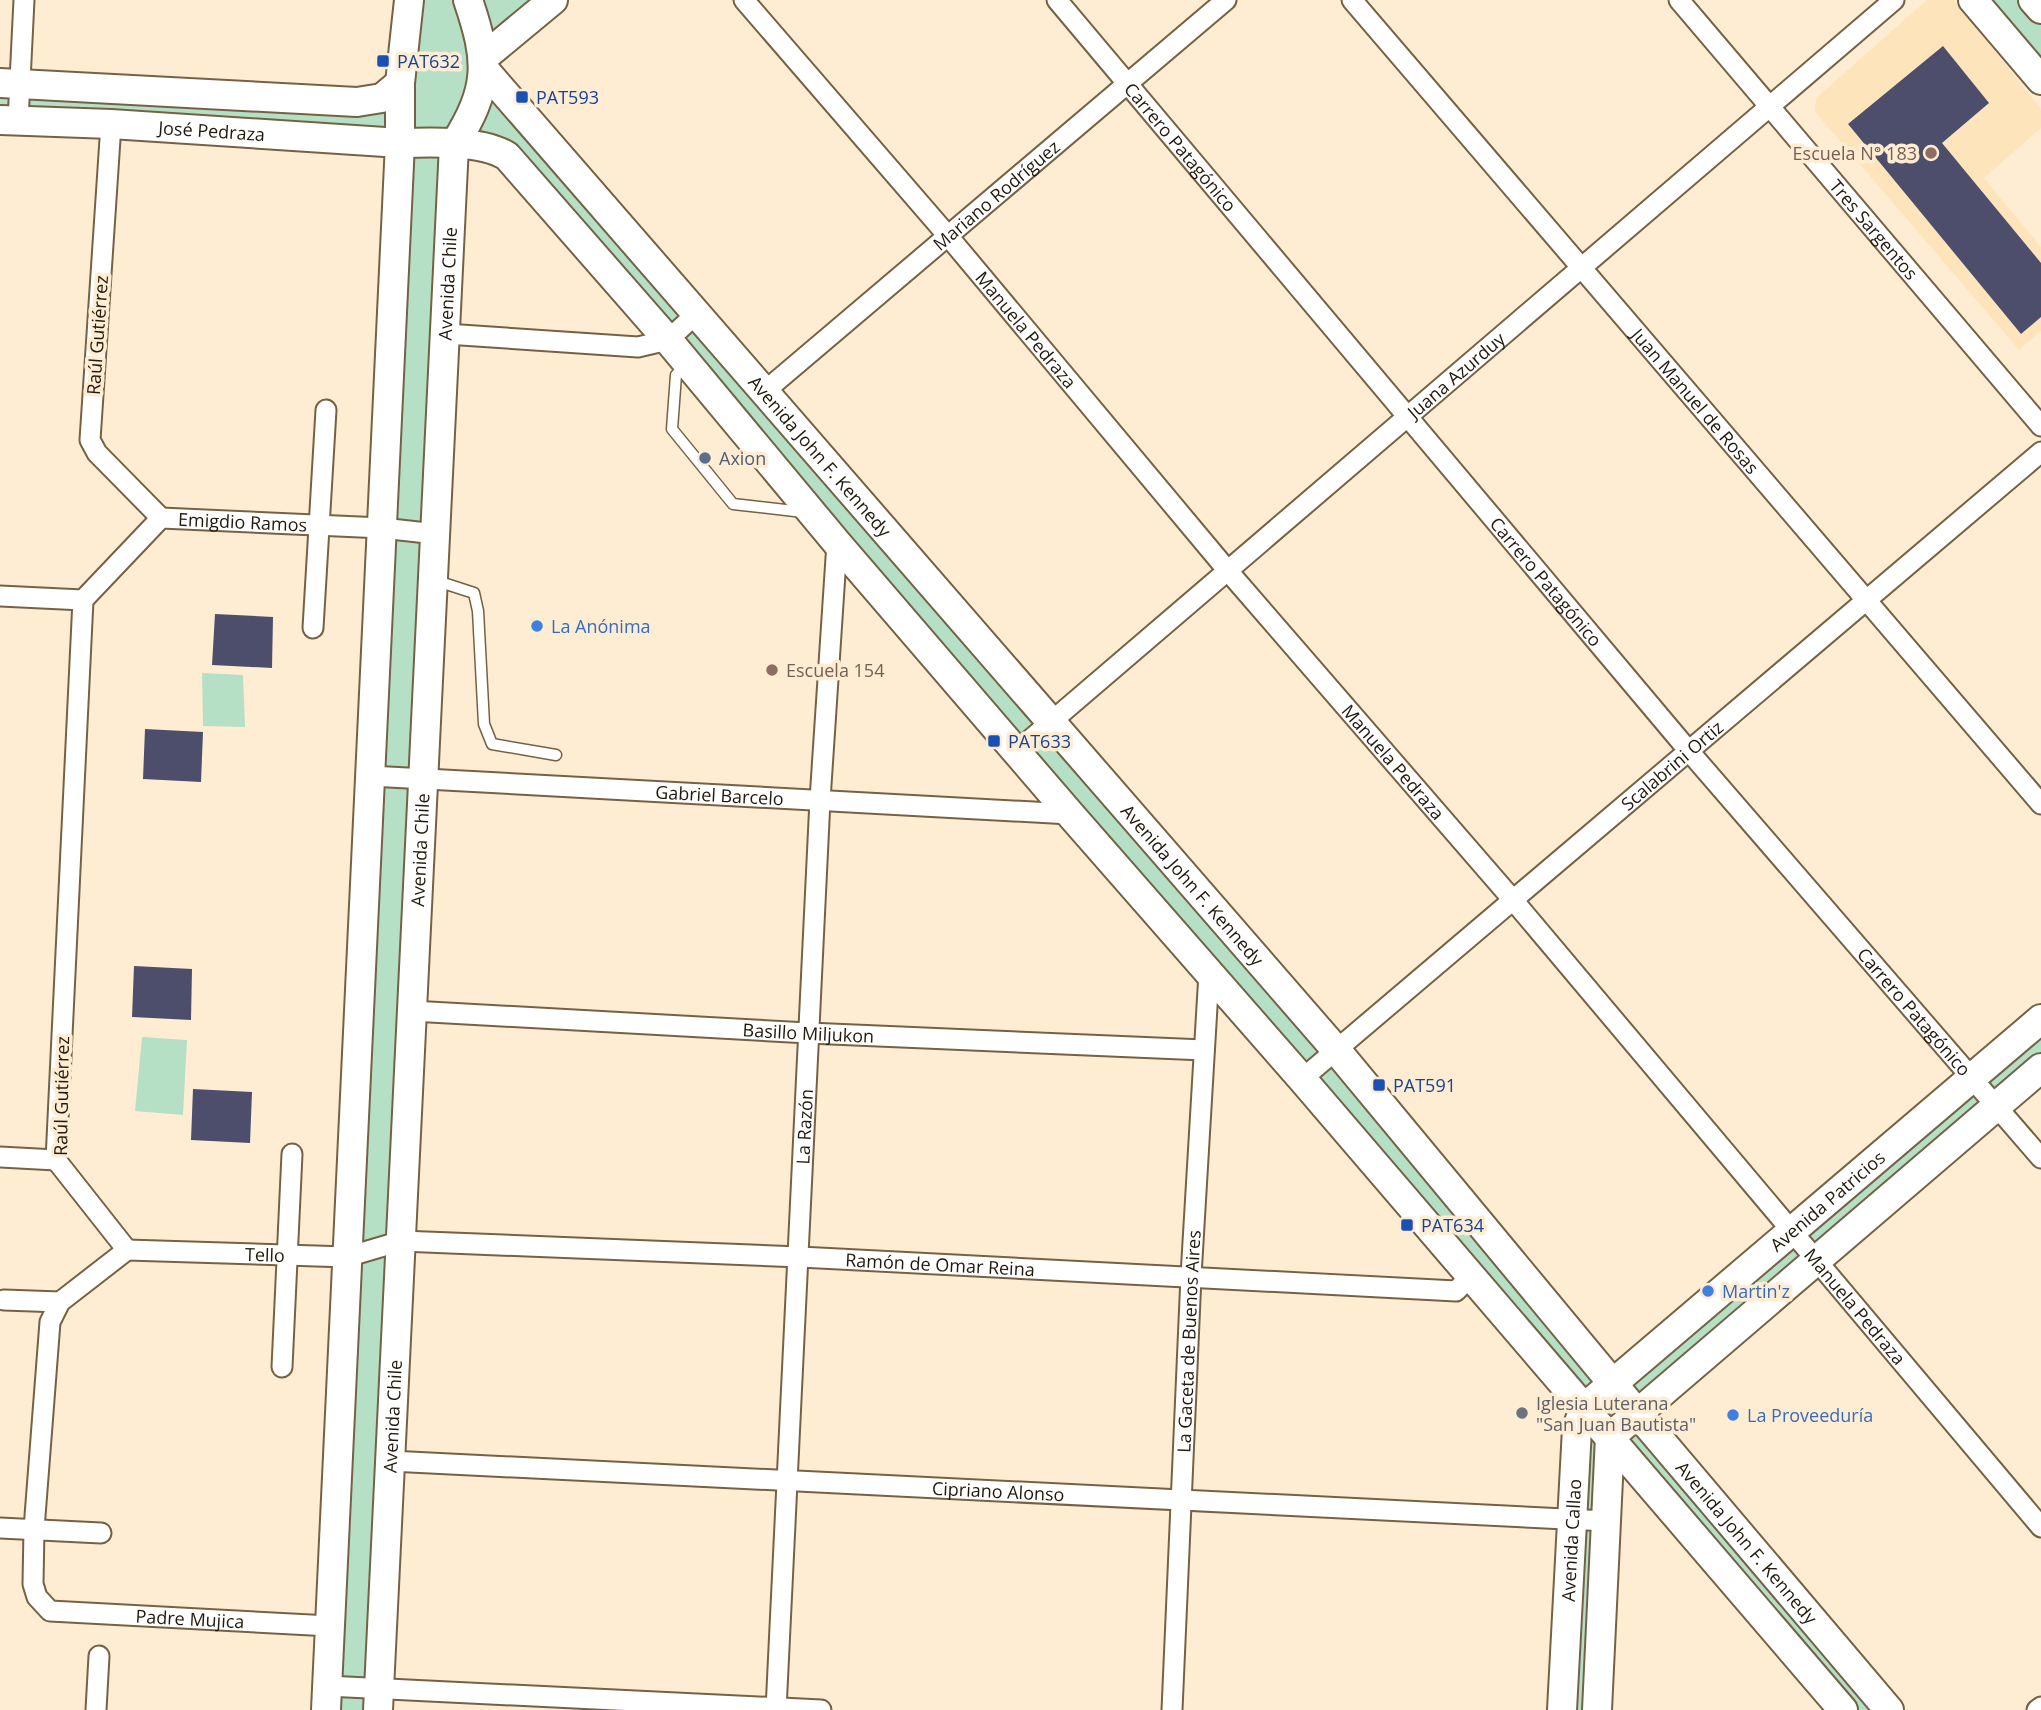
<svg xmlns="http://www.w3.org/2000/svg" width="2041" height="1710" font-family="'Open Sans',sans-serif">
<rect width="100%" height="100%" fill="#ffedd3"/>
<path fill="#fee4bb" d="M 1927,0 L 1954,0 L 2041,109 L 2041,128 L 1984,178 L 2041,247 L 2041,331 L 2019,350 L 1815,112 L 1816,98 Z"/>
<path fill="#b5e0c6" d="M 409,0 L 553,0 L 483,58 L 1613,1384 L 2041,1019 L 2041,1068 L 1638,1414 L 1889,1710 L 1843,1710 L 1611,1438 L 1597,1710 L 1562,1710 L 1580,1419 L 507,156 L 455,145 L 378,1710 L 326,1710 L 400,144 L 0,120 L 0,83 L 382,98 Z
M 1973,0 L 2033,0 L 2041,9 L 2041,80 Z
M 202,673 L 243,675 L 245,727 L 203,726 Z
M 142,1037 L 187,1040 L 183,1115 L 135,1111 Z"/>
<path fill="#4c4e6c" d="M 1943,46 L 1989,103 L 1942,143 L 2041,263 L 2041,317 L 2021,334 L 1848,124 Z
M 215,614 L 273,617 L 272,668 L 212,665 Z
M 145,729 L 203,732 L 201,782 L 143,779 Z
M 134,966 L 192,969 L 191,1020 L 132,1017 Z
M 193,1089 L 252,1092 L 250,1143 L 191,1140 Z"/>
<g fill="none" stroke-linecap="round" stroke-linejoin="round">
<g stroke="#756245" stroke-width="13">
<path id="lane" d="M 684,366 L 676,375 L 672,429 L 733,504 L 803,512
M 434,580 L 474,593 L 478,611 L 484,724 L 492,744 L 556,755"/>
</g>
<g stroke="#756245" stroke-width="23">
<g id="street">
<path id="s1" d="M 744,0 L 948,236 L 1228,571 L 1513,900 L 2041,1527"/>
<path id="s2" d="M 1057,0 L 1688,750 L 2041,1158"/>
<path id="s3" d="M 1352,0 L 2041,804"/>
<path id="s4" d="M 1679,0 L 2041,426"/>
<path d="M 18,121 L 24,0"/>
<path d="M 111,124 L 90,440 L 97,453 L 161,518"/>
<path d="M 446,334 L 638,347 L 668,340 L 696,314"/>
<path id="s5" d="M 765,391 L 1226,0"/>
<path id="s6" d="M 0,596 L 83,600 L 161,518 L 382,528 L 436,534"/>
<path id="s7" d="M 83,600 L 56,1160 L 127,1250 L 60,1302 L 50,1322 L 34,1529 L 33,1584 L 37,1597 L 50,1611 L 330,1626"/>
<path d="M 313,628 L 326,410"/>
<path id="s8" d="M 1017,751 L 1894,0"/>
<path id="s9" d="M 370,776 L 1070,814"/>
<path id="s10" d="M 412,1011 L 808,1033 L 1204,1050"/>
<path id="s11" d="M 1302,1079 L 2041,452"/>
<path d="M 0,1157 L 56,1160"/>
<path id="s12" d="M 127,1250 L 347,1257 L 401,1241 L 800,1257 L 1456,1291 L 1471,1276"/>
<path d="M 4,1300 L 60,1302"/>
<path d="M 282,1367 L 292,1154"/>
<path id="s13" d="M 390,1461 L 1607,1521"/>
<path d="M 0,1528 L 101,1533"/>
<path d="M 327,1686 L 821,1710"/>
<path d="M 96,1710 L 99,1656"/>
<path id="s14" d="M 776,1710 L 820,800 L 837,543"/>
<path id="s15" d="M 1172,1710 L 1191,1276 L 1209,973"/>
<path d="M 2037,1710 L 2041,1707"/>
</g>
</g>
<g stroke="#756245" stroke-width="32">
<g id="secondary">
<path d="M 1973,0 L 2041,80"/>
<path d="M 2033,0 L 2041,9"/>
<path d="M 483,58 L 553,0"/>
<path id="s16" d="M 483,68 L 1337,1051 L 1638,1414 L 1889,1710"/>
<path d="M 0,83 L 357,102 L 382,98 L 400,83"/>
<path id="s17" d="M 0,120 L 111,124 L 400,143 C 429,142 482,140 507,156 L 668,340 L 837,543 L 1070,814 L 1302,1079 L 1843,1710"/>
<path d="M 326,1710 L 400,143 L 400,83 L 409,0"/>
<path id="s18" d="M 378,1710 L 454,145 C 490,88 489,62 468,0"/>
<path id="s19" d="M 1562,1710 L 1577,1428 L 1584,1408 L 2041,1019"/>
<path d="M 1597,1710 L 1610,1437 L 2041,1068"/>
</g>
</g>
<use href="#lane" stroke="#fff" stroke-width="10"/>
<use href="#street" stroke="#fff" stroke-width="19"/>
<use href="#secondary" stroke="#fff" stroke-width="28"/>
</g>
<g fill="#1a4fb4" stroke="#ffedd3" stroke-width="2.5">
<rect x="376" y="54" width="14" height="14" rx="3.5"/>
<rect x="515" y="90" width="14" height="14" rx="3.5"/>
<rect x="987" y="734" width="14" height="14" rx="3.5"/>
<rect x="1372" y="1078" width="14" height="14" rx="3.5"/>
<rect x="1400" y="1218" width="14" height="14" rx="3.5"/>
</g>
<g fill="#8d6e63" stroke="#ffedd3" stroke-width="2.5">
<circle cx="1931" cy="153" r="7"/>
<circle cx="772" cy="670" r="7"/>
</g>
<circle fill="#5c6f8a" stroke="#ffedd3" stroke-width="2.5" cx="705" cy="458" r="7"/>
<g fill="#3f7fe0" stroke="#ffedd3" stroke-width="2.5">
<circle cx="537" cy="626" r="7"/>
<circle cx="1708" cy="1291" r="7"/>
<circle cx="1733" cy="1415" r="7"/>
</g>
<circle fill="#6b7280" stroke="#ffedd3" stroke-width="2.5" cx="1522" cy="1413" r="7"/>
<g text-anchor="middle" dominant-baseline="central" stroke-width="7" stroke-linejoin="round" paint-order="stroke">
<g font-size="18" fill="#164399" stroke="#ffedd3" text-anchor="start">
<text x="397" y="61">PAT632</text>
<text x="536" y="97">PAT593</text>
<text x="1008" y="741">PAT633</text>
<text x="1393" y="1085">PAT591</text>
<text x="1421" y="1225">PAT634</text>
</g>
<g font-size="18" fill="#21190d" stroke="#ffedd3">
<text stroke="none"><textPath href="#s17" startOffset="212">José Pedraza</textPath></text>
<text stroke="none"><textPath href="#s2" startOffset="192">Carrero Patagónico</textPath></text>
<text stroke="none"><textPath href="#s5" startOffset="303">Mariano Rodríguez</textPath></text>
<text stroke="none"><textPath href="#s4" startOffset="301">Tres Sargentos</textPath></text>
<text stroke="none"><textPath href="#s18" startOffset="1428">Avenida Chile</textPath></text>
<text stroke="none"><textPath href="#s1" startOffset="434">Manuela Pedraza</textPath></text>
<text transform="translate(97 335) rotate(-86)">Raúl Gutiérrez</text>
<text stroke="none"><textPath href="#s8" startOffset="578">Juana Azurduy</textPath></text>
<text stroke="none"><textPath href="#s3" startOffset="528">Juan Manuel de Rosas</textPath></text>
<text stroke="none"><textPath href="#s16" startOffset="514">Avenida John F. Kennedy</textPath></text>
<text stroke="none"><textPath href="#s6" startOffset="278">Emigdio Ramos</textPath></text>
<text stroke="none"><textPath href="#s2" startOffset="760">Carrero Patagónico</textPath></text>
<text stroke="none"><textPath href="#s1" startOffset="1001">Manuela Pedraza</textPath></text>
<text stroke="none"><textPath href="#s11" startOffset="485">Scalabrini Ortiz</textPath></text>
<text stroke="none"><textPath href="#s9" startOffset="350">Gabriel Barcelo</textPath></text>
<text stroke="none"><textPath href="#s18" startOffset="861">Avenida Chile</textPath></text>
<text stroke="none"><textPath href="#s16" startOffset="1082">Avenida John F. Kennedy</textPath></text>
<text stroke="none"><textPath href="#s2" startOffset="1326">Carrero Patagónico</textPath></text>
<text stroke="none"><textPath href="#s10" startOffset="397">Basillo Miljukon</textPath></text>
<text transform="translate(61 1096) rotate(-89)">Raúl Gutiérrez</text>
<text stroke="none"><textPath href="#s14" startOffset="584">La Razón</textPath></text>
<text stroke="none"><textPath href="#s19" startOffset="623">Avenida Patricios</textPath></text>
<text stroke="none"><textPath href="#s12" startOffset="138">Tello</textPath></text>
<text stroke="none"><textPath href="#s12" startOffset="816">Ramón de Omar Reina</textPath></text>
<text stroke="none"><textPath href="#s1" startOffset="1715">Manuela Pedraza</textPath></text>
<text stroke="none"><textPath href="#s15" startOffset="369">La Gaceta de Buenos Aires</textPath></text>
<text stroke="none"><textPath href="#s18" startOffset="294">Avenida Chile</textPath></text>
<text stroke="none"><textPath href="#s13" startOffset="609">Cipriano Alonso</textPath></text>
<text stroke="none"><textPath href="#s19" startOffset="170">Avenida Callao</textPath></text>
<text stroke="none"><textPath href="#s16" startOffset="1942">Avenida John F. Kennedy</textPath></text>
<text stroke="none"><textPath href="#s7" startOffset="1218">Padre Mujica</textPath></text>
</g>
<g font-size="18" fill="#785e54" stroke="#ffedd3" text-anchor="end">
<text x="1917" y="153">Escuela N° 183</text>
<text x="786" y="670" text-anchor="start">Escuela 154</text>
</g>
<g font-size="18" fill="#4e5e75" stroke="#ffedd3" text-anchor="start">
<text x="719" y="458">Axion</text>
</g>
<g font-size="18" fill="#366cbe" stroke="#ffedd3" text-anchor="start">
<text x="551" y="626">La Anónima</text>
<text x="1722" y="1291">Martin'z</text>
<text x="1747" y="1415">La Proveeduría</text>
</g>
<g font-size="18" fill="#5b616d" stroke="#ffedd3" text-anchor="start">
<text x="1536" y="1403">Iglesia Luterana<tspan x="1536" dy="21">"San Juan Bautista"</tspan></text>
</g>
</g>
</svg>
